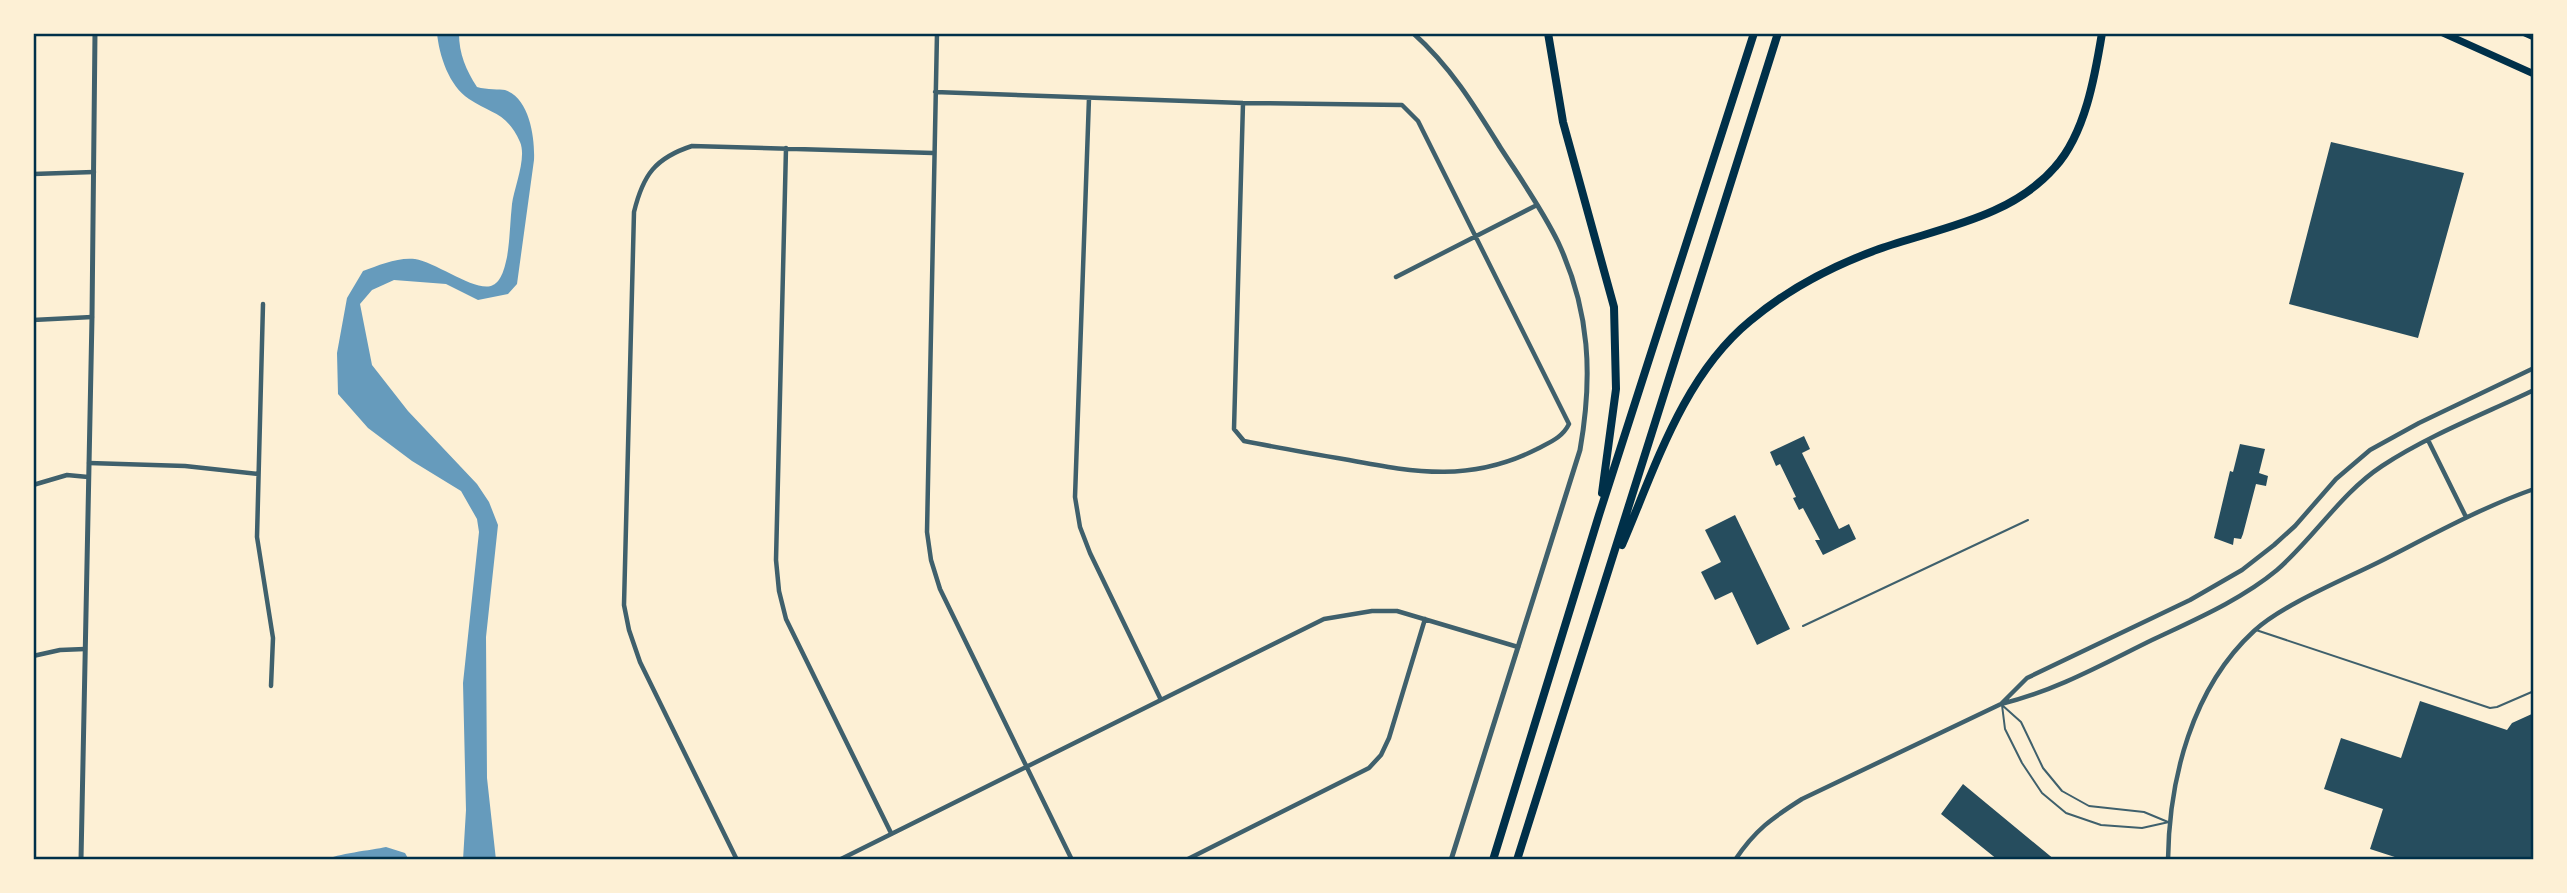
<svg xmlns="http://www.w3.org/2000/svg" width="2567" height="893" font-family="'PT Sans Narrow',sans-serif">
<rect width="100%" height="100%" fill="#fdf0d5"/>
<path fill="#669bbc" d="M 437,33 L 459,33 C 459,54 466,70 477,87 C 487,90 500,89 505,90 C 530,98 535,139 534,160 L 517,284 L 508,294 L 478,300 L 446,284 L 394,280 L 372,290 L 360,304 L 372,365 L 408,411 L 477,484 L 489,502 L 498,525 L 486,637 L 487,778 L 496,860 L 463,860 L 466,810 L 463,683 L 479,532 L 477,519 L 461,491 L 412,461 L 368,428 L 338,394 L 337,353 L 347,298 L 363,271 C 379,265 398,257 415,259 C 436,262 478,294 493,285 C 502,281 505,266 507,257 C 510,240 510,222 512,204 C 514,188 527,158 520,142 C 507,112 491,114 469,99 C 449,86 439,55 437,33 Z
M 386,847 L 405,853 L 409,860 L 327,860 C 334,854 373,850 386,847 Z"/>
<path fill="#264d5e" d="M 2331,142 L 2464,173 L 2418,338 L 2289,304 Z
M 1804,436 L 1810,449 L 1802,453 L 1839,529 L 1849,524 L 1856,539 L 1823,555 L 1815,540 L 1820,540 L 1803,508 L 1799,510 L 1793,498 L 1796,497 L 1780,464 L 1776,466 L 1770,452 Z
M 2240,444 L 2265,449 L 2259,473 L 2268,476 L 2266,486 L 2256,484 L 2243,534 L 2241,539 L 2234,538 L 2233,545 L 2214,538 L 2230,471 L 2233,472 Z
M 1735,515 L 1790,629 L 1757,645 L 1732,592 L 1715,600 L 1701,572 L 1721,562 L 1705,530 Z
M 2420,701 L 2507,730 L 2512,723 L 2534,713 L 2534,860 L 2404,860 L 2370,849 L 2383,809 L 2324,789 L 2341,738 L 2401,758 Z
M 1963,784 L 2055,860 L 1998,860 L 1941,814 Z"/>
<g fill="none" stroke-linecap="round" stroke-linejoin="round">
<path stroke="#3f606c" stroke-width="2" d="M 1803,626 L 2028,520
M 2256,630 L 2490,708 L 2497,707 L 2534,691
M 2002,705 L 2005,729 L 2022,763 L 2042,793 L 2066,813 L 2101,825 L 2142,828 L 2169,822
M 2002,705 L 2021,722 L 2043,768 L 2062,791 L 2089,806 L 2144,812 L 2168,822"/>
<path stroke="#3f606c" stroke-width="4.5" d="M 937,33 L 927,532 L 931,560 L 940,589 L 1072,860
M 935,92 L 1243,103 L 1402,105 L 1418,121 L 1569,424 C 1562,438 1550,442 1537,449 C 1472,482 1417,473 1349,460 C 1314,454 1279,448 1244,441 L 1234,429 L 1243,103
M 1089,98 L 1075,497 L 1080,527 L 1090,553 L 1161,700
M 786,148 L 776,560 L 779,591 L 786,619 L 891,833
M 33,174 L 94,172
M 1396,277 L 1537,205
M 263,304 L 257,537 L 273,638 L 271,686
M 33,320 L 92,317
M 2428,440 L 2466,517
M 89,463 L 185,466 L 258,474
M 33,485 L 67,475 L 88,477
M 33,656 L 60,650 L 85,649
M 2002,703 L 2027,678 L 2190,600 L 2242,570 L 2274,545 L 2295,526 L 2336,479 L 2370,450 L 2419,423 L 2534,368
M 737,860 L 640,662 L 629,630 L 624,605 L 634,212 C 643,175 655,158 692,146 L 933,153
M 839,860 L 1324,619 L 1372,611 L 1397,611 L 1518,647
M 1186,860 L 1369,768 L 1381,755 L 1389,738 L 1425,619
M 1735,860 C 1755,830 1772,818 1802,799 L 2001,704 C 2055,691 2103,664 2152,640 C 2194,620 2241,600 2277,570 C 2314,538 2341,493 2382,466 C 2429,435 2484,414 2534,390
M 2168,860 C 2169,779 2192,688 2254,631 C 2282,605 2343,580 2379,562 C 2430,536 2480,508 2534,489"/>
<path stroke="#3f606c" stroke-width="5" d="M 1413,33 C 1450,66 1474,105 1500,147 C 1520,178 1542,209 1558,242 C 1590,311 1593,376 1580,450 L 1451,860
M 81,860 L 92,317 L 95,33"/>
<path stroke="#003049" stroke-width="7" d="M 2443,33 L 2534,74
M 2525,33 L 2534,37"/>
<path stroke="#003049" stroke-width="8" d="M 1548,33 L 1563,122 L 1614,307 L 1616,389 L 1602,493
M 1622,545 C 1655,468 1683,376 1750,321 C 1788,289 1832,266 1879,249 C 1939,228 2011,218 2055,167 C 2085,134 2095,76 2102,33
M 1493,860 L 1599,515 L 1754,33
M 1517,860 L 1778,33"/>
</g>
<rect width="2567" height="893" fill="none" stroke="#fdf0d5" stroke-width="70"/>
<rect x="35" y="35" width="2497" height="823" fill="none" stroke="#003049" stroke-width="2.5"/>
</svg>
